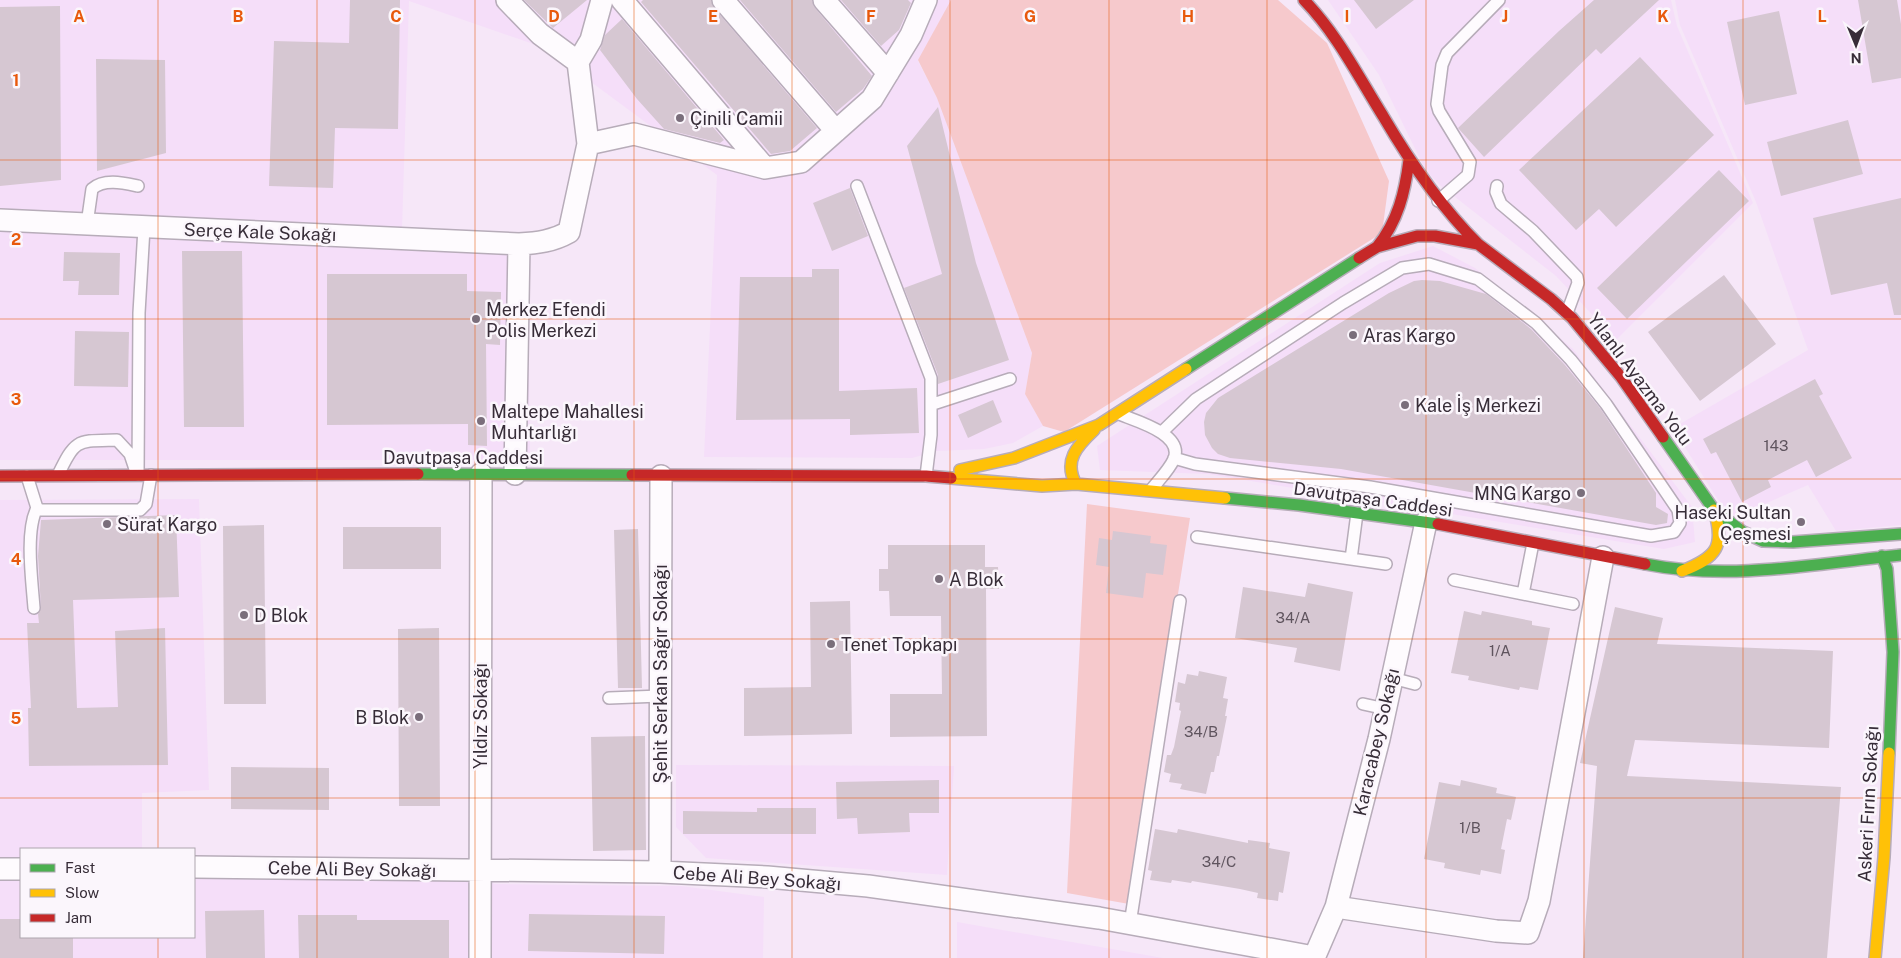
<svg xmlns="http://www.w3.org/2000/svg" width="1901" height="958" font-family="'Public Sans',sans-serif">
<rect width="100%" height="100%" fill="#f6e7f8"/>
<path fill="#f5def9" d="M 0,0 L 951,0 L 918,61 L 937,98 L 1032,353 L 1025,394 L 1043,426 L 1013,443 L 984,449 L 937,451 L 912,458 L 704,457 L 717,175 L 545,48 L 409,1 L 402,230 L 528,245 L 530,460 L 0,460 Z
M 1328,0 L 1671,0 L 1677,26 L 1753,203 L 1616,340 L 1556,276 L 1441,186 L 1426,171 L 1379,75 Z
M 1675,0 L 1901,0 L 1901,525 L 1836,531 L 1808,485 L 1753,509 L 1744,525 L 1718,500 L 1673,428 L 1808,350 L 1756,202 L 1680,25 Z
M 1433,246 L 1475,268 L 1573,349 L 1692,507 L 1695,542 L 1664,549 L 1208,474 L 1100,470 L 1097,446 L 1380,263 Z
M 199,499 L 209,790 L 142,793 L 142,849 L 21,849 L 21,937 L 194,937 L 194,856 L 468,859 L 494,884 L 681,886 L 764,897 L 763,958 L 0,958 L 0,500 Z
M 676,765 L 954,766 L 947,875 L 706,858 L 676,827 Z
M 957,922 L 1163,958 L 957,958 Z"/>
<path fill="#f6c9cc" d="M 951,0 L 1278,0 L 1327,43 L 1389,181 L 1382,233 L 1064,432 L 1043,426 L 1025,394 L 1032,353 L 937,98 L 918,60 Z
M 1087,504 L 1190,518 L 1129,904 L 1067,893 Z"/>
<path fill="#d6c7d2" d="M 350,0 L 400,0 L 398,129 L 335,128 L 333,188 L 269,186 L 274,41 L 349,43 Z
M 524,0 L 587,0 L 553,28 Z
M 643,0 L 711,0 L 714,8 L 817,128 L 790,151 L 771,154 L 641,2 Z
M 740,0 L 812,0 L 815,8 L 872,76 L 863,89 L 836,112 Z
M 841,0 L 908,0 L 911,3 L 899,30 L 881,46 Z
M 1354,0 L 1414,0 L 1376,29 Z
M 1594,0 L 1659,0 L 1601,54 L 1596,49 L 1484,157 L 1458,128 L 1559,31 Z
M 1858,0 L 1897,0 L 1901,24 L 1901,78 L 1872,83 Z
M 60,6 L 61,180 L 0,186 L 0,7 Z
M 1779,11 L 1797,94 L 1745,105 L 1727,22 Z
M 622,19 L 724,140 L 720,143 L 664,129 L 637,99 L 600,50 L 605,35 Z
M 1640,57 L 1714,135 L 1616,227 L 1599,209 L 1576,230 L 1519,170 Z
M 96,59 L 165,60 L 166,153 L 97,171 Z
M 938,107 L 976,263 L 1009,360 L 938,384 L 938,375 L 904,288 L 942,274 L 907,146 Z
M 1848,120 L 1863,174 L 1781,196 L 1767,142 Z
M 1719,170 L 1749,201 L 1627,319 L 1597,288 Z
M 850,188 L 868,236 L 832,251 L 813,203 Z
M 1901,198 L 1901,315 L 1894,315 L 1887,283 L 1831,295 L 1813,218 Z
M 182,251 L 242,251 L 244,427 L 184,427 Z
M 64,252 L 120,253 L 119,295 L 78,295 L 79,281 L 63,281 Z
M 812,269 L 839,269 L 839,391 L 917,388 L 919,433 L 850,435 L 850,419 L 736,420 L 740,277 L 812,277 Z
M 327,274 L 467,274 L 467,291 L 501,292 L 500,345 L 486,344 L 487,446 L 468,445 L 468,424 L 327,425 Z
M 1724,275 L 1776,344 L 1700,401 L 1648,332 Z
M 1422,280 L 1440,281 L 1486,294 L 1531,329 L 1565,365 L 1600,408 L 1656,493 L 1656,507 L 1668,514 L 1667,523 L 1656,525 L 1341,469 L 1230,458 L 1218,454 L 1212,448 L 1205,435 L 1204,422 L 1206,413 L 1218,398 L 1389,293 L 1414,281 Z
M 75,331 L 129,332 L 128,387 L 74,386 Z
M 1815,379 L 1823,394 L 1819,396 L 1852,458 L 1816,477 L 1807,460 L 1768,480 L 1771,487 L 1742,502 L 1716,452 L 1711,454 L 1703,439 Z
M 993,400 L 1002,422 L 968,438 L 958,415 Z
M 176,515 L 179,597 L 73,600 L 77,708 L 118,707 L 115,631 L 165,628 L 168,765 L 29,766 L 28,708 L 31,708 L 27,623 L 39,623 L 38,614 L 41,608 L 38,556 L 41,520 Z
M 264,525 L 266,704 L 224,704 L 223,526 Z
M 343,527 L 441,527 L 441,569 L 343,569 Z
M 638,529 L 642,688 L 618,688 L 614,530 Z
M 1113,531 L 1151,536 L 1150,543 L 1167,545 L 1163,575 L 1146,573 L 1143,598 L 1106,593 L 1109,567 L 1096,565 L 1099,538 L 1112,540 Z
M 888,545 L 985,545 L 985,567 L 998,567 L 999,589 L 986,589 L 987,736 L 890,737 L 890,694 L 942,694 L 941,616 L 890,616 L 889,591 L 879,591 L 879,569 L 888,569 Z
M 1308,583 L 1353,592 L 1340,671 L 1294,662 L 1297,648 L 1235,638 L 1243,587 L 1305,597 Z
M 850,601 L 852,734 L 744,736 L 744,688 L 811,687 L 810,602 Z
M 1615,607 L 1663,618 L 1657,644 L 1833,651 L 1829,748 L 1635,740 L 1627,776 L 1841,787 L 1827,958 L 1583,958 L 1597,766 L 1580,763 Z
M 1464,611 L 1481,615 L 1482,611 L 1532,621 L 1532,625 L 1550,628 L 1538,690 L 1520,687 L 1519,690 L 1468,680 L 1469,676 L 1451,673 Z
M 439,628 L 440,806 L 399,806 L 398,629 Z
M 1199,671 L 1227,677 L 1223,698 L 1228,699 L 1225,716 L 1227,716 L 1219,756 L 1217,756 L 1214,772 L 1211,772 L 1206,794 L 1180,789 L 1182,784 L 1169,782 L 1171,774 L 1164,772 L 1167,755 L 1171,755 L 1174,747 L 1181,711 L 1179,710 L 1180,703 L 1175,702 L 1178,682 L 1185,684 L 1187,674 L 1198,676 Z
M 645,736 L 646,850 L 593,851 L 591,737 Z
M 231,767 L 329,768 L 329,810 L 231,809 Z
M 939,780 L 939,813 L 909,813 L 910,832 L 858,834 L 857,818 L 837,819 L 836,782 Z
M 1461,780 L 1497,788 L 1496,793 L 1516,797 L 1511,820 L 1507,819 L 1501,849 L 1505,850 L 1501,874 L 1481,870 L 1480,875 L 1444,868 L 1445,863 L 1424,859 L 1439,782 L 1460,786 Z
M 757,808 L 816,808 L 816,834 L 683,834 L 683,811 L 757,812 Z
M 1155,829 L 1177,833 L 1178,829 L 1248,843 L 1248,840 L 1270,843 L 1269,848 L 1290,852 L 1283,893 L 1279,892 L 1278,901 L 1257,898 L 1258,893 L 1240,889 L 1192,881 L 1191,883 L 1172,880 L 1171,883 L 1150,880 L 1152,871 L 1148,870 Z
M 264,910 L 265,958 L 206,958 L 205,911 Z
M 529,914 L 665,916 L 664,954 L 528,951 Z
M 298,915 L 357,915 L 357,920 L 449,920 L 449,958 L 299,958 Z
M 0,919 L 21,919 L 21,937 L 73,937 L 73,958 L 0,958 Z"/>
<g fill="none" stroke-linecap="round" stroke-linejoin="round">
<g stroke="#b7acb9" stroke-width="14">
<path id="lane" d="M 857,186 L 931,378 L 931,435 L 926,476
M 1497,186 L 1496,192 L 1501,204 L 1533,231 L 1577,277 L 1578,283 L 1567,313
M 1438,201 L 1468,175 L 1470,162 L 1439,111 L 1437,104 L 1442,65 L 1447,53 L 1499,0
M 87,224 L 92,189 C 104,178 124,183 138,186
M 933,404 L 1010,379
M 1119,414 C 1136,421 1184,434 1174,459 C 1169,470 1158,481 1151,490
M 1162,432 L 1196,399 L 1343,303 L 1402,268 L 1429,264 L 1478,279 L 1536,323 L 1571,360 L 1606,404 L 1678,510 L 1680,523 L 1674,532 L 1651,536 L 1370,487 L 1195,464 L 1174,458
M 58,475 C 76,438 77,441 117,440 L 130,454 L 135,469
M 138,475 L 139,313 L 144,228
M 27,476 L 37,508 L 41,510 L 140,510 L 146,504 L 151,475
M 1197,537 L 1386,564
M 1351,559 L 1357,513
M 1454,580 L 1573,604
M 1523,594 L 1533,543
M 34,608 C 32,581 25,531 37,508
M 1392,678 L 1415,684
M 609,698 L 660,696
M 1363,704 L 1386,709
M 1130,924 L 1180,601"/>
</g>
<g stroke="#b7acb9" stroke-width="24">
<path id="street" d="M 507,0 L 540,34 L 578,62
M 622,0 L 765,168
M 723,0 L 836,131
M 824,0 L 888,73
M 588,144 L 634,134 L 765,168 L 801,162 L 872,99 L 911,35 L 926,0
M 0,220 L 519,244 C 538,243 553,241 569,232 L 588,144 L 578,62 L 591,40 L 602,0
M 515,474 L 519,244
M 194,867 L 660,872 L 767,877 L 868,886 L 1099,918 L 1314,957
M 0,869 L 21,869
M 660,872 L 661,476
M 1336,907 L 1496,931 L 1528,933 L 1539,901 L 1603,557
M 480,958 L 481,474
M 1314,958 L 1336,907 L 1379,739 L 1426,522"/>
</g>
<g stroke="#b7acb9" stroke-width="14">
<path id="fast" d="M 1186,369 L 1359,258
M 1663,437 L 1714,510 L 1743,532 L 1763,541 L 1793,542 L 1901,534
M 418,474 L 632,475
M 1225,498 L 1299,505 L 1438,524
M 1882,556 L 1887,569 L 1893,652 L 1889,753
M 1645,564 C 1729,581 1816,564 1901,555"/>
</g>
<g stroke="#b7acb9" stroke-width="14">
<path id="slow" d="M 960,470 L 1014,458 L 1099,425 L 1186,369
M 951,478 L 1042,486 L 1076,484 L 1225,498
M 1076,484 C 1063,461 1077,446 1094,430
M 1682,571 C 1717,557 1725,547 1714,510
M 1875,958 L 1884,857 L 1889,753"/>
</g>
<g stroke="#b7acb9" stroke-width="14">
<path id="jam" d="M 1304,0 C 1337,34 1358,76 1383,116 C 1410,162 1440,206 1478,244
M 1377,247 C 1398,221 1405,192 1409,160
M 1359,258 L 1377,247 L 1417,236 L 1435,236 L 1478,244 L 1551,299 L 1572,318 L 1621,377 L 1663,437
M 632,475 L 926,476 L 951,478
M 0,476 L 418,474
M 1438,524 L 1645,564"/>
</g>
<use href="#lane" stroke="#fefbfe" stroke-width="11"/>
<use href="#street" stroke="#fefbfe" stroke-width="21"/>
<use href="#fast" stroke="#4caf50" stroke-width="11"/>
<use href="#slow" stroke="#ffc107" stroke-width="11"/>
<use href="#jam" stroke="#c62828" stroke-width="11"/>
</g>
<path fill="none" stroke="#e8590c" stroke-width="1" stroke-opacity="0.55" d="M 158,0 L 158,849M 317,0 L 317,958M 475,0 L 475,958M 634,0 L 634,958M 792,0 L 792,958M 950,0 L 950,958M 1109,0 L 1109,958M 1267,0 L 1267,958M 1426,0 L 1426,958M 1584,0 L 1584,958M 1743,0 L 1743,958M 0,160 L 1901,160M 0,319 L 1901,319M 0,479 L 1901,479M 0,639 L 1901,639M 0,798 L 1901,798M 158,937 L 158,958"/>
<g fill="#7a6e7b" stroke="#fbf6fc" stroke-width="2">
<circle cx="680" cy="118" r="5"/>
<circle cx="476" cy="319" r="5"/>
<circle cx="1353" cy="335" r="5"/>
<circle cx="1405" cy="405" r="5"/>
<circle cx="481" cy="421" r="5"/>
<circle cx="1581" cy="493" r="5"/>
<circle cx="1801" cy="522" r="5"/>
<circle cx="107" cy="524" r="5"/>
<circle cx="939" cy="579" r="5"/>
<circle cx="244" cy="615" r="5"/>
<circle cx="831" cy="644" r="5"/>
<circle cx="419" cy="717" r="5"/>
</g>
<g text-anchor="middle" dominant-baseline="central" stroke-width="5" stroke-linejoin="round" paint-order="stroke">
<g font-size="15" fill="#5f545e">
<text x="1776" y="445">143</text>
<text x="1293" y="617">34/A</text>
<text x="1500" y="650">1/A</text>
<text x="1201" y="731">34/B</text>
<text x="1470" y="827">1/B</text>
<text x="1219" y="861">34/C</text>
</g>
<g font-size="18" fill="#372d38" stroke="#fbf6fc" text-anchor="start">
<text x="690" y="118">Çinili Camii</text>
<text x="486" y="309">Merkez Efendi<tspan x="486" dy="21">Polis Merkezi</tspan></text>
<text x="1363" y="335">Aras Kargo</text>
<text x="1415" y="405">Kale İş Merkezi</text>
<text x="491" y="411">Maltepe Mahallesi<tspan x="491" dy="21">Muhtarlığı</tspan></text>
<text x="1571" y="493" text-anchor="end">MNG Kargo</text>
<text x="1791" y="512" text-anchor="end">Haseki Sultan<tspan x="1791" dy="21">Çeşmesi</tspan></text>
<text x="117" y="524">Sürat Kargo</text>
<text x="949" y="579">A Blok</text>
<text x="254" y="615">D Blok</text>
<text x="841" y="644">Tenet Topkapı</text>
<text x="409" y="717" text-anchor="end">B Blok</text>
</g>
<g font-size="18" fill="#372d38" stroke="#fbf6fc">
<text transform="translate(260 232) rotate(2)">Serçe Kale Sokağı</text>
<text transform="translate(1640 379) rotate(53)">Yılanlı Ayazma Yolu</text>
<text x="463" y="457">Davutpaşa Caddesi</text>
<text transform="translate(1373 499) rotate(8)">Davutpaşa Caddesi</text>
<text transform="translate(660 674) rotate(-90)">Şehit Serkan Sağır Sokağı</text>
<text transform="translate(480 716) rotate(-90)">Yıldız Sokağı</text>
<text transform="translate(1376 742) rotate(-77)">Karacabey Sokağı</text>
<text transform="translate(1868 804) rotate(-87)">Askeri Fırın Sokağı</text>
<text transform="translate(352 869) rotate(1)">Cebe Ali Bey Sokağı</text>
<text transform="translate(757 878) rotate(4)">Cebe Ali Bey Sokağı</text>
</g>
</g>
<g font-size="16" text-anchor="middle" font-weight="bold" fill="#e8590c" stroke="#fbf6fc" stroke-width="5" stroke-linejoin="round" paint-order="stroke">
<text x="79" y="22">A</text>
<text x="238" y="22">B</text>
<text x="396" y="22">C</text>
<text x="554" y="22">D</text>
<text x="713" y="22">E</text>
<text x="871" y="22">F</text>
<text x="1030" y="22">G</text>
<text x="1188" y="22">H</text>
<text x="1347" y="22">I</text>
<text x="1505" y="22">J</text>
<text x="1663" y="22">K</text>
<text x="1822" y="22">L</text>
<text x="16" y="86">1</text>
<text x="16" y="245">2</text>
<text x="16" y="405">3</text>
<text x="16" y="565">4</text>
<text x="16" y="724">5</text>
</g>
<rect x="20" y="848" width="175" height="90" fill="#fbf6fc" stroke="#ada6ae"/>
<rect x="30" y="864" width="25" height="8" fill="#4caf50" stroke="#ada6ae"/>
<text x="65" y="873" font-size="15" fill="#372d38">Fast</text>
<rect x="30" y="889" width="25" height="8" fill="#ffc107" stroke="#ada6ae"/>
<text x="65" y="898" font-size="15" fill="#372d38">Slow</text>
<rect x="30" y="914" width="25" height="8" fill="#c62828" stroke="#ada6ae"/>
<text x="65" y="923" font-size="15" fill="#372d38">Jam</text>
<g transform="translate(1856 45) rotate(179)" stroke="#fbf6fc" stroke-width="4" paint-order="stroke">
<path d="M0-4L9 19L0 12L-9 19Z" fill="#372d38"/>
<text y="-8" font-size="14" font-weight="bold" text-anchor="middle" fill="#372d38">N</text>
</g>
</svg>
